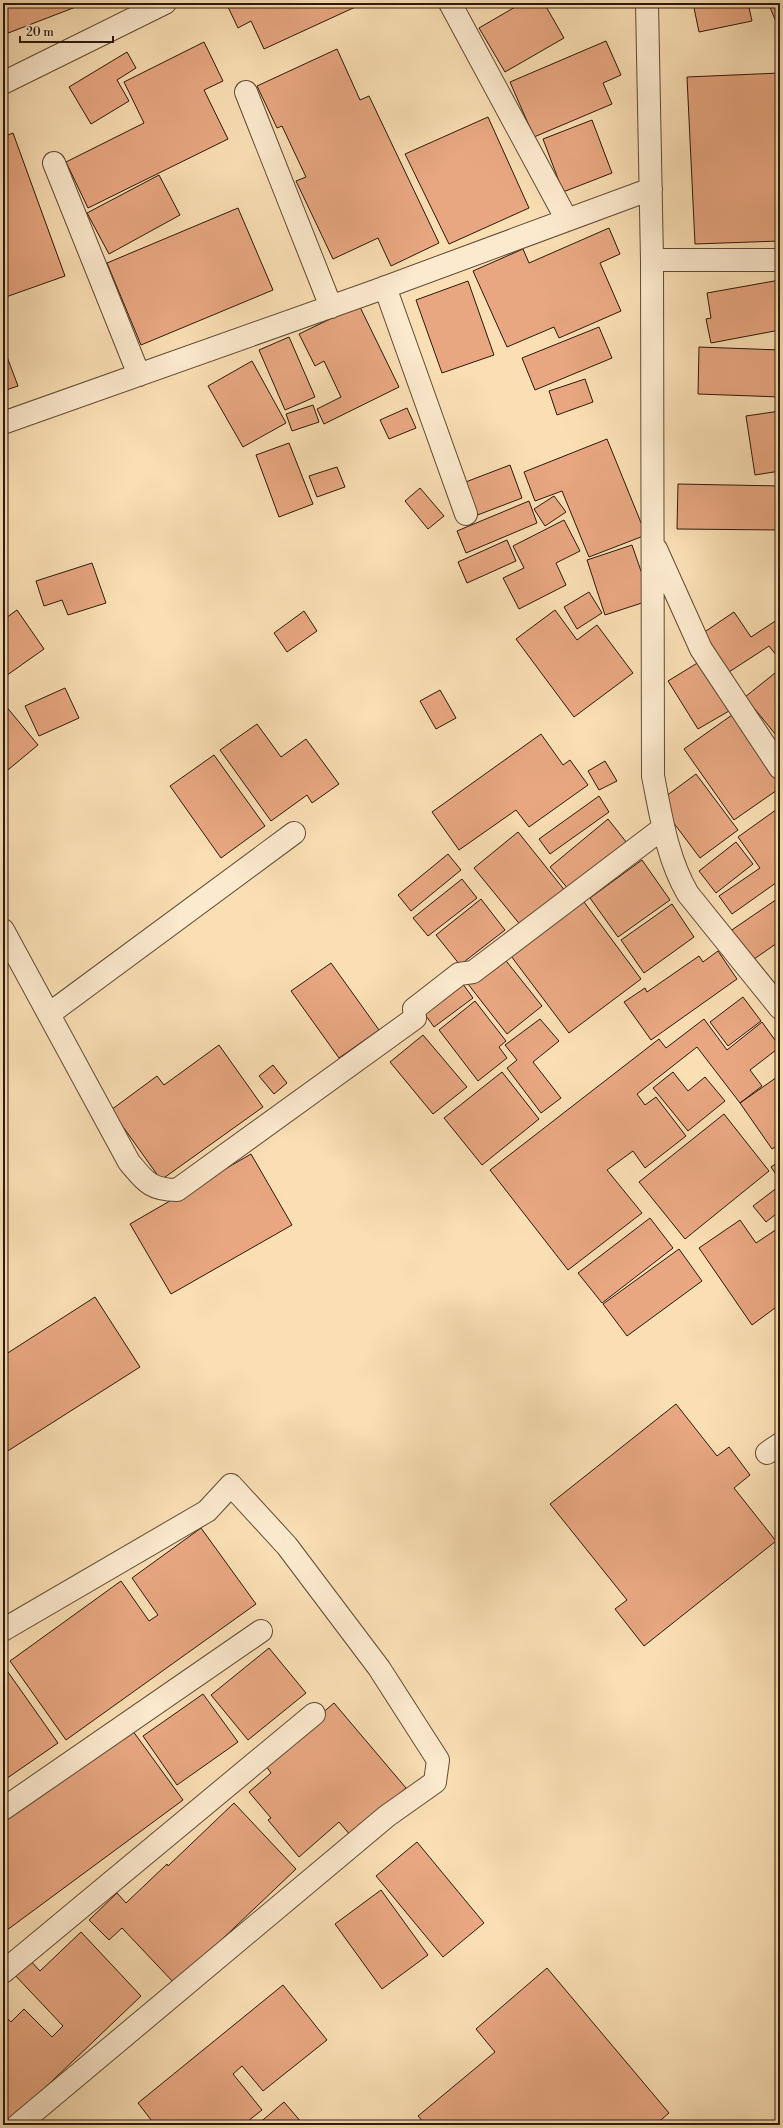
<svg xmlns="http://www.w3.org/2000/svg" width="783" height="2128" font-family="'Libre Bodoni',serif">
<rect width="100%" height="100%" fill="#fadfb4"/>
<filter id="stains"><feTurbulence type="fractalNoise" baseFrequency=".005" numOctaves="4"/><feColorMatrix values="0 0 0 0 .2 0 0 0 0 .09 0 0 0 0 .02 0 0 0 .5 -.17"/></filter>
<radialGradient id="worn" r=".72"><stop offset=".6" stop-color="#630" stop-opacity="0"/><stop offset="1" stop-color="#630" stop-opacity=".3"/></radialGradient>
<path fill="#e8a781" stroke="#2c180b" d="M 3,3 L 86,3 L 3,35 Z
M 238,3 L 364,3 L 264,49 L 251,21 L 238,28 L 228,7 Z
M 522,3 L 544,3 L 564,38 L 505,72 L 479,28 Z
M 693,3 L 748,3 L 752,21 L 699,32 Z
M 768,3 L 780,3 L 780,31 Z
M 606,41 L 621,75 L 603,83 L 612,104 L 534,137 L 510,82 Z
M 204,42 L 223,81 L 204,90 L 228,139 L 88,208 L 66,162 L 144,123 L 124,82 Z
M 337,49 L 360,100 L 369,96 L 439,243 L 391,266 L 378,238 L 333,259 L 296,181 L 306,177 L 282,126 L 277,128 L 257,86 Z
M 127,52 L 136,68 L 117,80 L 129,101 L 91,124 L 69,87 Z
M 780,73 L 780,241 L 695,244 L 687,77 Z
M 488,117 L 529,208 L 449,244 L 405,154 Z
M 592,120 L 612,173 L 563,192 L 543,139 Z
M 13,133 L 65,276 L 3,298 L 3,137 Z
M 159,175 L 180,215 L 109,254 L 87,213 Z
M 238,208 L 273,290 L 141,345 L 107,263 Z
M 609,228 L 620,254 L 600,263 L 621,311 L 559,338 L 554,327 L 507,347 L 473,271 L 523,249 L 529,263 Z
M 780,280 L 780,330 L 711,343 L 706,319 L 711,318 L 707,293 Z
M 468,281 L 494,355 L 442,373 L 416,300 Z
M 359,305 L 399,387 L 324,424 L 317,409 L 341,397 L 324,361 L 315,366 L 299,334 Z
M 599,327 L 612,358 L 535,390 L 522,358 Z
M 289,337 L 315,397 L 285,410 L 259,350 Z
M 3,346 L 18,386 L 3,391 Z
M 699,347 L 780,350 L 780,397 L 698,394 Z
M 252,361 L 286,423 L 243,447 L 208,386 Z
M 585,379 L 593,402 L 557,415 L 549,391 Z
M 313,405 L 319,422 L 292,431 L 286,414 Z
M 407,408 L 416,428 L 389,439 L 380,420 Z
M 780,411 L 780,471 L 755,475 L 746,416 Z
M 607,439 L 646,535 L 589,557 L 562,491 L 535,501 L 524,472 Z
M 289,443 L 313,504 L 279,517 L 256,455 Z
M 510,465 L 522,498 L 475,516 L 463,483 Z
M 337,467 L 345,487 L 317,497 L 309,476 Z
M 678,484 L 780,486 L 780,530 L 677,529 Z
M 420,488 L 444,516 L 428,529 L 405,501 Z
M 554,496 L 566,512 L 545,526 L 534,509 Z
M 529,501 L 537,523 L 466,553 L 457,531 Z
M 564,520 L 580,551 L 556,563 L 566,585 L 519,609 L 503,578 L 524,568 L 513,546 Z
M 507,540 L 516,561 L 467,583 L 458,562 Z
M 632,545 L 651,600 L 605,615 L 587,560 Z
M 92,563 L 106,603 L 68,615 L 62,600 L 44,606 L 36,581 Z
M 589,592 L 602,613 L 577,629 L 564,607 Z
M 17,610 L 44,649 L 3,678 L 3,620 Z
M 555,610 L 577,640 L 597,625 L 633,673 L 574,717 L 516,639 Z
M 304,611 L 317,631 L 287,652 L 274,633 Z
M 734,612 L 751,637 L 780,618 L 780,660 L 769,646 L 729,672 L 703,633 Z
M 699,662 L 729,711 L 698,729 L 668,681 Z
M 780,669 L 780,740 L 745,697 Z
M 65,688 L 79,718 L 39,736 L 25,706 Z
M 440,690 L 456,718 L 436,729 L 420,701 Z
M 5,705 L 38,745 L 3,774 L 3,707 Z
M 732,715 L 780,784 L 780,788 L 734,820 L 684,749 Z
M 257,724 L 281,757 L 306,739 L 339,784 L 312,803 L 307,795 L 271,821 L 220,750 Z
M 541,734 L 563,765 L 570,760 L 588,785 L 529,827 L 516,810 L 459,850 L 432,812 Z
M 214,755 L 265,826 L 221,858 L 170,786 Z
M 605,761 L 617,781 L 599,790 L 588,771 Z
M 696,774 L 738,830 L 700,858 L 658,802 Z
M 599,796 L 609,812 L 550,854 L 539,839 Z
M 780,807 L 780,880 L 732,914 L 719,896 L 760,868 L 738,837 Z
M 608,819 L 627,843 L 569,890 L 550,867 Z
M 518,832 L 566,892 L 522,927 L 474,868 Z
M 736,842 L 753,864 L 716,893 L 699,871 Z
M 448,854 L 461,870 L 411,911 L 398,895 Z
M 642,860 L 670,900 L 618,937 L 590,898 Z
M 462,879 L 477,898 L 428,936 L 413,918 Z
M 780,897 L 780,941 L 747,964 L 726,934 Z
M 481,899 L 505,930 L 460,965 L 436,935 Z
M 584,902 L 641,979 L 569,1033 L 511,956 Z
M 672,904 L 694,937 L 644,973 L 621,940 Z
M 718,951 L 737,979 L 651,1040 L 624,1002 L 645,988 L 647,992 L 699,956 L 703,962 Z
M 503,957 L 542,1006 L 507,1034 L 468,984 Z
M 331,963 L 379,1030 L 339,1058 L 291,991 Z
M 460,980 L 473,998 L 434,1027 L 421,1009 Z
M 743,997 L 761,1021 L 728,1046 L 710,1022 Z
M 475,1001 L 506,1041 L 499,1047 L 507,1058 L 478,1081 L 439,1030 Z
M 540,1019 L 559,1041 L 533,1062 L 561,1098 L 541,1113 L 507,1068 L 517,1060 L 505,1045 Z
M 704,1019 L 727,1050 L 762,1022 L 780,1047 L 750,1070 L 762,1086 L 740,1103 L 697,1047 L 637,1094 L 645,1105 L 656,1097 L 686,1136 L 645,1168 L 633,1151 L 607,1170 L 642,1213 L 568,1270 L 490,1170 L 659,1039 L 666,1048 Z
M 423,1035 L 467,1087 L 433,1114 L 390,1062 Z
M 219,1045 L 263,1107 L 161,1180 L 111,1110 L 157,1076 L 164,1085 Z
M 273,1065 L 287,1083 L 274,1094 L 259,1076 Z
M 502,1072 L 539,1119 L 482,1165 L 444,1118 Z
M 673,1072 L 688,1091 L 705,1077 L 725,1101 L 688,1131 L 653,1088 Z
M 780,1075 L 780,1144 L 772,1149 L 740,1103 Z
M 724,1114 L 769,1171 L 685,1239 L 639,1182 Z
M 251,1154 L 292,1225 L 171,1294 L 130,1224 Z
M 780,1161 L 780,1180 L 771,1167 Z
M 778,1187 L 780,1190 L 780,1211 L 766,1222 L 753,1206 Z
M 650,1218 L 673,1248 L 602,1303 L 578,1273 Z
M 740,1220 L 756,1243 L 780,1227 L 780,1315 L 775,1308 L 752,1325 L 699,1248 Z
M 679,1249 L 702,1281 L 627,1336 L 603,1304 Z
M 95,1297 L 140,1367 L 3,1454 L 3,1356 Z
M 676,1404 L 717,1456 L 729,1447 L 750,1475 L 734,1488 L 776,1541 L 644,1646 L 615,1609 L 627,1600 L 550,1504 Z
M 201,1528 L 256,1604 L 66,1740 L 10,1661 L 121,1581 L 149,1621 L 158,1615 L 132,1578 Z
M 269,1648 L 306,1693 L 248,1740 L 211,1695 Z
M 3,1665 L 58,1743 L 3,1781 Z
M 203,1694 L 238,1742 L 177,1785 L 143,1736 Z
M 334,1703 L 406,1788 L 351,1836 L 339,1822 L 299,1857 L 268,1820 L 271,1818 L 249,1792 L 271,1773 L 264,1763 Z
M 130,1727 L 183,1800 L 3,1933 L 3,1821 Z
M 234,1803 L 296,1869 L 175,1984 L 122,1928 L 109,1940 L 89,1920 L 117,1893 L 126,1903 L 167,1864 L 168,1866 Z
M 417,1842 L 484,1923 L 443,1957 L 376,1876 Z
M 381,1890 L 428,1955 L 382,1989 L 335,1924 Z
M 81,1932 L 141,1996 L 7,2124 L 3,2119 L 3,2014 L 11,2022 L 24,2009 L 52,2037 L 63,2026 L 12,1972 L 27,1957 L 40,1971 Z
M 547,1968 L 669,2113 L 655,2125 L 426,2125 L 418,2116 L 495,2052 L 476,2029 Z
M 283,1985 L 327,2040 L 263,2091 L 242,2066 L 233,2074 L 262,2110 L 243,2125 L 155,2125 L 138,2103 Z
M 284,2102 L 302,2123 L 299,2125 L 257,2125 Z"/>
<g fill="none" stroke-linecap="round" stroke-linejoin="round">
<g stroke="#604a35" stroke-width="24">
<path id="minor" d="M 450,3 L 567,220
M 647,3 L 652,260 L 653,776 C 661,816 667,858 688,894 L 780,1008
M 3,83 L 165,3
M 246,92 L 331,307
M 54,163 L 139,375
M 652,260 L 780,260
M 385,287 L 466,514
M 3,423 L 375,291 L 651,189
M 656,549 L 701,649 L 780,768
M 3,930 L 129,1162 C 145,1181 150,1190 177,1190 L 415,1018 L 414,1009 L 459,974 L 473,972 L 663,828
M 49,1014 L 294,833
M 767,1453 L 780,1444
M 3,1630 L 207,1511 L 231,1485 L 287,1546 L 379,1668 L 438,1760 L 435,1782 L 387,1816 L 18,2125
M 3,1809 L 261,1631
M 3,1972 L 314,1714"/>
</g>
<use href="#minor" stroke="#fceace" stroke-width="22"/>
</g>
<rect width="783" height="2128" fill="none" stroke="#fadfb4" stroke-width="16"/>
<rect x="4" y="4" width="775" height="2120" fill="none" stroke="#2c180b" stroke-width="2"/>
<rect x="8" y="8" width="767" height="2112" fill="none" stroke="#2c180b"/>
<path d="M20 36v6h93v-6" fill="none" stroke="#2c180b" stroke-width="2"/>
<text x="26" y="36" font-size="12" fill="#2c180b" stroke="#fceace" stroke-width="3" paint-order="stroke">20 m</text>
<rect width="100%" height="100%" filter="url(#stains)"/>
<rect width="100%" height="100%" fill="url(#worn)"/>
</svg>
